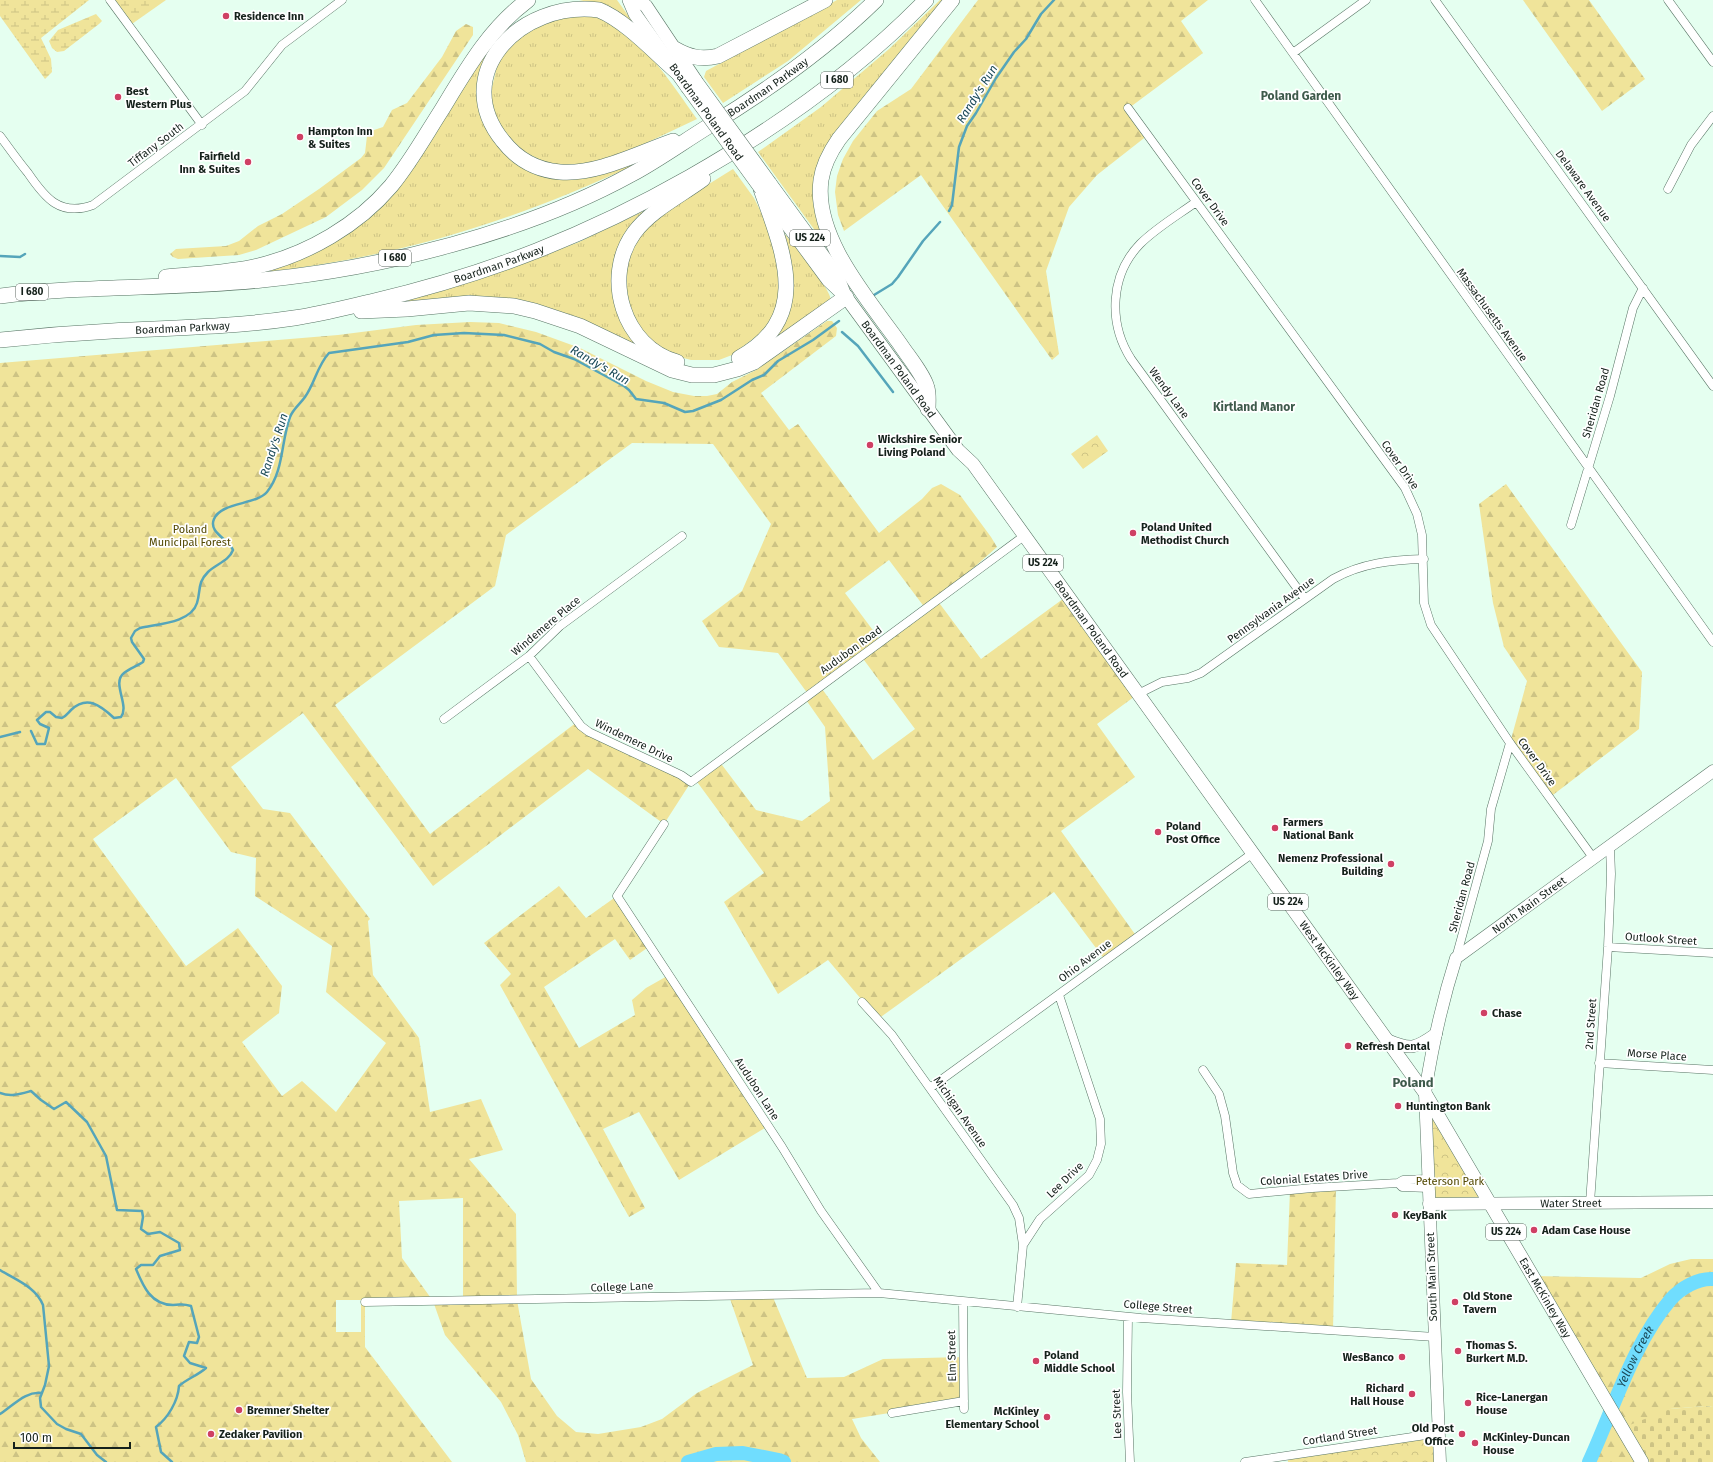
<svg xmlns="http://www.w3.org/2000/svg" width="1713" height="1462" font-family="'Fira Sans',sans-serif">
<defs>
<pattern id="grass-tufts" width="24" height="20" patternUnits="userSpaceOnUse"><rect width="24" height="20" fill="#f0e49a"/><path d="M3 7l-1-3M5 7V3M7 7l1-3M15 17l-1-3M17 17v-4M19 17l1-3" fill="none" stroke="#cdc384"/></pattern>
<pattern id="forest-firs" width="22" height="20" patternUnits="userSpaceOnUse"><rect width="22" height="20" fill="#f0e49a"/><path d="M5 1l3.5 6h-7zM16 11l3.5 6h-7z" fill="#cdc384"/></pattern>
<pattern id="wetland-marsh" width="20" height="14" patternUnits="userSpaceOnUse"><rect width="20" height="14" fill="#f0e49a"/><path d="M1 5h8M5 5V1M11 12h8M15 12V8" fill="none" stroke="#cdc384"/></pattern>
<pattern id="cemetery-stones" width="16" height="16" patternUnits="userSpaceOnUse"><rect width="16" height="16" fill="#f0e49a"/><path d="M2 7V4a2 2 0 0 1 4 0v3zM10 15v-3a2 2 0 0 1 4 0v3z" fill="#cdc384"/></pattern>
<pattern id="park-crowns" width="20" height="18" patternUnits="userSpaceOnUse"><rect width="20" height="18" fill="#f0e49a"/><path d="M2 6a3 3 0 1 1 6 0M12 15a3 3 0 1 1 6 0" fill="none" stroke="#cdc384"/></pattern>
</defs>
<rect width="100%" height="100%" fill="#e5fff0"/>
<path fill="url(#grass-tufts)" d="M 579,0 L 617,0 L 635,25 L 593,3 Z
M 837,0 L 861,0 L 788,61 L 723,103 L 704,77 L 706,71 Z
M 940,0 L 946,0 L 824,154 L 832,254 L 758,152 L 821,107 L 889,49 Z
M 574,8 C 585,12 598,15 609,21 C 647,44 671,83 697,119 L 642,145 L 594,164 L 562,166 L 546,163 L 519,149 L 497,124 L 490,96 L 502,45 Z
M 491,44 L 483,68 L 483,107 L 536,170 L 630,161 L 632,166 C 509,223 394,258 259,273 L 353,225 Z
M 733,169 L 754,198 L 770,230 L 783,281 L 771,325 L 732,355 L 719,360 L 691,360 L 676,356 L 648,339 L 630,311 L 625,276 L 628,260 L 642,232 L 664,212 Z
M 648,209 L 615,274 L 652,353 L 561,313 L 406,304 L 406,301 L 535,259 L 579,242 Z
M 784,233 C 794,246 829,286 831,300 L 766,349 L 774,336 Z"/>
<path fill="url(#forest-firs)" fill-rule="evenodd" d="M 978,0 L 1208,0 L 1181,21 L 1203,53 L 1129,108 L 1148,135 L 1097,175 L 1069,207 L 1046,271 L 1059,354 L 1052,360 L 921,175 L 844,231 L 838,215 L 835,192 L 837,176 L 843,159 L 853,141 L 877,111 L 911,89 Z
M 1523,0 L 1589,0 L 1645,79 L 1602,111 Z
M 466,24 L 473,27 L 473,35 L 384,168 L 362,190 L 326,217 L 256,250 L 239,255 L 178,259 L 173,257 L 170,254 L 176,249 L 226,246 L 239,241 L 258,226 L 282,214 L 319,189 L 361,158 L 365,153 L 367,136 L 371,131 L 383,127 L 392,110 L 407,103 L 442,57 L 456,31 Z
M 827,321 L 832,321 L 837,328 L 836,336 L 761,393 L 789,430 L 798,424 L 879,533 L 922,499 L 932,488 L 941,484 L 960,495 L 991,537 L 997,547 L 937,600 L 981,659 L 1067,596 L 1138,694 L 1097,724 L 1135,777 L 1061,831 L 1137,937 L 1105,960 L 1054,892 L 878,1019 L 828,960 L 778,994 L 724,902 L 764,873 L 695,779 L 719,761 L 756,810 L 802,821 L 830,801 L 825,727 L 804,697 L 808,694 L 778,653 L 719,647 L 702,621 L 742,591 L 771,524 L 713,444 L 632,443 L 506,535 L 495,586 L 335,705 L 430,834 L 577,722 L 691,782 L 664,824 L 588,769 L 433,886 L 303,713 L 231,767 L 263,809 L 290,813 L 370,919 L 368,921 L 373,975 L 419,1038 L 430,1112 L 481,1099 L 503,1150 L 469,1159 L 516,1214 L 517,1300 L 531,1379 L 557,1416 L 576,1432 L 598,1434 L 641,1427 L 662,1419 L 697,1393 L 753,1365 L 729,1296 L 772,1295 L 807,1378 L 844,1377 L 883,1359 L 963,1357 L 964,1401 L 852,1419 L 861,1438 L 880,1462 L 526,1462 L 518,1435 L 501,1402 L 445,1335 L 433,1301 L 365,1302 L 365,1347 L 452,1462 L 0,1462 L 0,363 L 338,335 L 416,325 L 470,322 L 499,323 L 536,332 L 580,348 L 646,381 L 673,392 L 694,396 L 707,396 L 717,394 L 732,382 L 756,370 ZM 889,560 L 925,608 L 881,641 L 845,593 ZM 861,656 L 915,729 L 873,760 L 820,686 ZM 176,778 L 231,852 L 256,858 L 255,896 L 332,946 L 326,992 L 386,1043 L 336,1112 L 302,1081 L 282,1096 L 242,1042 L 279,1013 L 282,986 L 238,928 L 186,966 L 93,839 ZM 463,1198 L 463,1300 L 433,1301 L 402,1258 L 399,1201 ZM 336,1300 L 361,1300 L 361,1332 L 336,1332 Z
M 1506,484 L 1642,672 L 1639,729 L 1549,798 L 1510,743 L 1527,681 L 1504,647 L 1493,603 L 1479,504 Z
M 559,886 L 586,918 L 617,896 L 650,946 L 630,960 L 615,939 L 544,987 L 579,1048 L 635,1015 L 632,1000 L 646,988 L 669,975 L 768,1126 L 679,1180 L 639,1112 L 603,1129 L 645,1208 L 629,1217 L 500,985 L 511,974 L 484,943 Z
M 1336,1186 L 1333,1330 L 1231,1323 L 1236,1263 L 1287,1265 L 1290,1190 Z
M 1691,1259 L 1713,1259 L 1713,1407 L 1705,1406 L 1670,1409 L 1638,1462 L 1589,1462 L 1612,1411 L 1532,1276 L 1641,1278 L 1670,1264 Z"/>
<path fill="url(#wetland-marsh)" d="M 0,0 L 89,0 L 41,38 L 51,59 L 52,72 L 45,79 L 0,16 Z
M 110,0 L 166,0 L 129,26 Z
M 96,14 L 102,21 L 99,24 L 64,51 L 57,52 L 52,48 L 49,41 L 58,30 Z"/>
<path fill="url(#cemetery-stones)" d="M 1705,1406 L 1713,1407 L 1713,1462 L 1642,1462 L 1622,1428 L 1670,1409 Z"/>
<path fill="url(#park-crowns)" d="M 1097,435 L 1108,451 L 1083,469 L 1071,454 Z
M 1425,1093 L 1489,1203 L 1429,1204 Z
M 1439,1433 L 1440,1462 L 1288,1462 L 1287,1455 Z"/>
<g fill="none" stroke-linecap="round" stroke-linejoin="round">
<path stroke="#55a5ba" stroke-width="2.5" d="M 949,211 L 952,205 L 959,147 L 967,126 L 976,113 L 996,78 L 1014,52 L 1026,39 L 1041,14 L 1054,0
M 0,256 L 20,257 L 25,254
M 874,295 L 892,284 L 898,277 L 923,241 L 940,222
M 842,332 L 858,346 L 893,392
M 31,731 L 37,744 L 45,744 L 49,728 L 40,724 L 37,720 L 46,712 L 50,712 L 56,717 L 62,718 C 66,716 68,713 71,710 C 87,695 100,705 114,718 L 121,717 C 130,705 111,683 124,673 C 129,669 137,666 143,662 L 144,659 L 132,642 L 131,638 L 135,631 L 140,628 C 157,624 191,623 197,603 C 201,590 197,583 208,572 C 216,564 229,561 233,550 C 229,539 208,533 214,519 C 221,502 256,505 267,492 C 284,471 281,441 290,417 C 293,409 300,404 305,397 C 315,383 317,366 329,353 L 408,342 L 434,335 L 464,333 L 504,335 L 540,344 L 554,352 L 574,359 L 624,386 L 629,390 L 636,399 L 664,403 L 685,412 L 693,411 L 721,400 L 752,380 L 764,375 L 778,361 L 813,340 L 839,321
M 0,737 L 20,732
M 0,1093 C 11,1097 20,1094 31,1091 L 41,1100 L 54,1109 L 66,1102 L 87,1122 L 106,1156 L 117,1210 L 142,1211 L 143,1217 L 141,1229 L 148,1234 L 160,1232 L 179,1243 L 180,1250 L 160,1256 L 153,1265 L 141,1265 L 136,1269 C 143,1286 151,1305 173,1305 C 182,1305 181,1303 191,1306 L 199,1337 L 197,1343 L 189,1342 L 184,1356 L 190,1363 L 206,1368 C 197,1376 188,1378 179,1386 C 178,1401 168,1418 156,1427 L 161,1452 L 172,1462
M 0,1270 C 16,1280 36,1287 43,1305 L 49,1366 L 45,1385 L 40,1398 L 41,1407 L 57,1424 L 66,1429 L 81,1434 L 97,1455 L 106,1462
M 0,1414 C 14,1405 25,1391 42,1393"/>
<g stroke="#70ddfe" stroke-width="14">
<path d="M 688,1462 L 716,1454 L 743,1453 L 779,1460 L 784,1462"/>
<path id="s1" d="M 1589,1462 C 1613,1410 1633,1343 1671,1299 C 1681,1288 1698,1278 1713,1279"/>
</g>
<g stroke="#587565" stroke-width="9">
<path id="street" d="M 110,0 L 202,125
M 1255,0 L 1713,642
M 1435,0 L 1713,386
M 1668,0 L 1713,62
M 1293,53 L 1366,0
M 1128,108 L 1405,488 L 1417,514 L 1422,535 L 1424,603 L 1431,625 L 1510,743 L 1594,859
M 0,136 C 9,148 18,161 28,173 C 45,198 60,217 93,205 L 245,91 L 282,45 L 342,0
M 1668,189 L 1691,145 L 1713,116
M 1196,202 C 1178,215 1156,228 1140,244 C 1110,275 1108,323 1131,359 L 1305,599
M 1571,525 L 1610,396 L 1633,308 L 1643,288
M 529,656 L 581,726 L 589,732 L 681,775 L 691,782 L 1024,536
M 1138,694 L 1162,682 L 1188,678 L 1201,673 L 1333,579 C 1362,563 1391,560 1424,559
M 444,719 L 529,656 L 560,626 L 682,536
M 664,824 L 617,896 L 782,1147 L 821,1211 L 879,1293
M 1608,947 L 1713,953
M 1456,958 L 1488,841 L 1491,809 L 1510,743
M 862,1002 L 892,1035 L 1013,1205 L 1019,1218 L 1023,1245
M 1599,1063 L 1713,1070
M 1203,1070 L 1219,1094 L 1225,1116 L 1233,1173 L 1237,1185 L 1249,1194 L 1312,1188 L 1398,1183 L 1403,1180 L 1428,1179
M 930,1088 L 1253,853
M 1398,1183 L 1402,1187 L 1429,1188
M 1590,1203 L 1608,947 L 1611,874 L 1610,847
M 365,1302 L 879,1293 L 1141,1318 L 1435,1337
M 963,1302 L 964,1409
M 1017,1307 L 1023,1245 L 1040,1219 L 1089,1175 L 1097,1160 L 1101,1144 L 1100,1119 L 1059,995
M 1128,1317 L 1127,1392 L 1130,1462
M 892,1413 L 964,1401
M 1245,1462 L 1439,1433"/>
</g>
<g stroke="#587565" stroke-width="13">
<g id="secondary">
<path d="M 1387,1040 C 1411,1050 1415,1049 1436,1034"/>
<path id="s2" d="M 1429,1204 L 1713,1202"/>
<path id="s3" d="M 1440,1462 L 1425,1093 C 1432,1048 1442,1002 1456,958 L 1713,771"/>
</g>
</g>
<g stroke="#587565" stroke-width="14">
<g id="primary">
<path d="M 629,0 L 635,14 L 687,87"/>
<path d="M 638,0 L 646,6 L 696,81"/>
<path d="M 770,183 L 837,275 L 844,293"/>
<path id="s4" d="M 767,197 L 828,280 L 846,297 L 958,450 L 973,464 L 1425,1093 L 1642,1462"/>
</g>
</g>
<g stroke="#587565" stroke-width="16">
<g id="highway">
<path d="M 675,49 C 689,57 701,60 718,56 L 825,0"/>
<path d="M 673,141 C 638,153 597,175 560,172 C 537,170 517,159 503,141 C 449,75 519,0 599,10 C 626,21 655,53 677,72"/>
<path d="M 166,277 C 195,274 229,273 258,266 C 308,254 358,225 391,186 C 410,163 425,136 441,111 C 466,70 489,29 528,0"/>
<path id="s5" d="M 0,296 C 87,285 175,289 262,280 C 383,268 525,233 632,174 C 658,160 683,142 709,126 C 768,90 826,49 876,0"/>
<path d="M 361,311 L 407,309 L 469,303 L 514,306 L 535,311 L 580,326 L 672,370 L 692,375 L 714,375 L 737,369 L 754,362 L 846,297"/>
<path id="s6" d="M 0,340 C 37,336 74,333 112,331 C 173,328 234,327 294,318 C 321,314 348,307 374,301 C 489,274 588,235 690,177 C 776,128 857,71 926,0"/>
<path d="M 739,358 C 813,317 783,252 761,189"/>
<path d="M 677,362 C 623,347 602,277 634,233 C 651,210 680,196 703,179"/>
<path d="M 928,409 C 928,403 929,394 927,388 C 924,375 907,355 900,344 C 869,300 813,238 821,180 C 823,165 830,152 839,139 L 952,0"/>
</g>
</g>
<use href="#street" stroke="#fff" stroke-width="8"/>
<use href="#secondary" stroke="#fff" stroke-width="12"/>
<use href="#primary" stroke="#fff" stroke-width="13"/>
<use href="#highway" stroke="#fff" stroke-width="15"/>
<g stroke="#587565" stroke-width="14" stroke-linecap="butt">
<path id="primary-bridge" d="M 696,81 L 770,183
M 687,87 L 761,189"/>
</g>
<use href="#primary-bridge" stroke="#fff" stroke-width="13"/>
</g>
<g fill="#cf4064" stroke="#fff" stroke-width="1.5">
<circle cx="226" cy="16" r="4"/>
<circle cx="118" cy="97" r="4"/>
<circle cx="300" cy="137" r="4"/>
<circle cx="248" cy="162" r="4"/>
<circle cx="870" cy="445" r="4"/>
<circle cx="1133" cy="533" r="4"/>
<circle cx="1275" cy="828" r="4"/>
<circle cx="1158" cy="832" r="4"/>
<circle cx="1391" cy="864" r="4"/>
<circle cx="1484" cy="1013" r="4"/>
<circle cx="1348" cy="1046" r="4"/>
<circle cx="1398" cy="1106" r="4"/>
<circle cx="1395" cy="1215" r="4"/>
<circle cx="1534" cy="1230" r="4"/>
<circle cx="1455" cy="1302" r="4"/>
<circle cx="1458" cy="1351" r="4"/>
<circle cx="1402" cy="1357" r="4"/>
<circle cx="1036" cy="1361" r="4"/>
<circle cx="1412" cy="1394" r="4"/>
<circle cx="1468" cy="1403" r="4"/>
<circle cx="239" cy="1410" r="4"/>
<circle cx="1047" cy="1417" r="4"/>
<circle cx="211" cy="1434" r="4"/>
<circle cx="1462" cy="1434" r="4"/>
<circle cx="1475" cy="1443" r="4"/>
</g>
<g text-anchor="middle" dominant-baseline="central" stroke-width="3.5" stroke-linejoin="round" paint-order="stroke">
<g fill="#fff" stroke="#5b645f" stroke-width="1">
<rect x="821" y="72" width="32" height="16" rx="3"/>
<rect x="790" y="230" width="40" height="16" rx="3"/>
<rect x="379" y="250" width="32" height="16" rx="3"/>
<rect x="16" y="284" width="32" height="16" rx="3"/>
<rect x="1023" y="555" width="40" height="16" rx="3"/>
<rect x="1268" y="894" width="40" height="16" rx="3"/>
<rect x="1486" y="1224" width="40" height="16" rx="3"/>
</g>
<g font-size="10" font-weight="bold" fill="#15211b">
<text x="837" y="80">I 680</text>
<text x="810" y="238">US 224</text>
<text x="395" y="258">I 680</text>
<text x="32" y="292">I 680</text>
<text x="1043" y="563">US 224</text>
<text x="1288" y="902">US 224</text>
<text x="1506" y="1232">US 224</text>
</g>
<g font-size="11" font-weight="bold" fill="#15211b" stroke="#fff" text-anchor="start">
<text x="234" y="16">Residence Inn</text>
<text x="126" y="91">Best<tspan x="126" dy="13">Western Plus</tspan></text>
<text x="308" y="131">Hampton Inn<tspan x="308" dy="13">&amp; Suites</tspan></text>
<text x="240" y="156" text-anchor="end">Fairfield<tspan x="240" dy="13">Inn &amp; Suites</tspan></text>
<text x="878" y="439">Wickshire Senior<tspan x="878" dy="13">Living Poland</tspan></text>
<text x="1141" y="527">Poland United<tspan x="1141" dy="13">Methodist Church</tspan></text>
<text x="1283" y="822">Farmers<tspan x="1283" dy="13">National Bank</tspan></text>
<text x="1166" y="826">Poland<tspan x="1166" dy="13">Post Office</tspan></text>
<text x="1383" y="858" text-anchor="end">Nemenz Professional<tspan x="1383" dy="13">Building</tspan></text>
<text x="1492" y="1013">Chase</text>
<text x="1356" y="1046">Refresh Dental</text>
<text x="1406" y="1106">Huntington Bank</text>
<text x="1403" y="1215">KeyBank</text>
<text x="1542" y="1230">Adam Case House</text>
<text x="1463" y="1296">Old Stone<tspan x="1463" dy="13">Tavern</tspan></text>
<text x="1466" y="1345">Thomas S.<tspan x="1466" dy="13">Burkert M.D.</tspan></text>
<text x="1044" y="1355">Poland<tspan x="1044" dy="13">Middle School</tspan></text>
<text x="1394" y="1357" text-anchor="end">WesBanco</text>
<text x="1404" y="1388" text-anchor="end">Richard<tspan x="1404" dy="13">Hall House</tspan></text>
<text x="1476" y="1397">Rice-Lanergan<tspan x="1476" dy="13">House</tspan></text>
<text x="247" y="1410">Bremner Shelter</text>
<text x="1039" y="1411" text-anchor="end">McKinley<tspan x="1039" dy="13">Elementary School</tspan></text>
<text x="1454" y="1428" text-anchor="end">Old Post<tspan x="1454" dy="13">Office</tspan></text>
<text x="219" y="1434">Zedaker Pavilion</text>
<text x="1483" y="1437">McKinley-Duncan<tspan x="1483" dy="13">House</tspan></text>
</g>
<g font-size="11" fill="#15211b" stroke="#fff">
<text stroke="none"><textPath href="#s5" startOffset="811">Boardman Parkway</textPath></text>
<text transform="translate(706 112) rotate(54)">Boardman Poland Road</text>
<text transform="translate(156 145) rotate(-37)">Tiffany South</text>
<text transform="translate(1583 186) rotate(54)">Delaware Avenue</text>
<text transform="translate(1210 202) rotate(54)">Cover Drive</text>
<text stroke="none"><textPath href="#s6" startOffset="507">Boardman Parkway</textPath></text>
<text transform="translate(1492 315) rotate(54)">Massachusetts Avenue</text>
<text stroke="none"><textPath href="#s6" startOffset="183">Boardman Parkway</textPath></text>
<text stroke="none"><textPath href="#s4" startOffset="217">Boardman Poland Road</textPath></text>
<text transform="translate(1169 393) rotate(54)">Wendy Lane</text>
<text transform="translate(1596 403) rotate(-74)">Sheridan Road</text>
<text transform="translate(1400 465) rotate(55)">Cover Drive</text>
<text transform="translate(1271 610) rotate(-36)">Pennsylvania Avenue</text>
<text transform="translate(546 626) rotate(-40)">Windemere Place</text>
<text stroke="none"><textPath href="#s4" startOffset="541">Boardman Poland Road</textPath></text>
<text transform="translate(851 650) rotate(-36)">Audubon Road</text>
<text transform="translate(634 741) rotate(26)">Windemere Drive</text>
<text transform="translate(1537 762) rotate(54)">Cover Drive</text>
<text transform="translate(1462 897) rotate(-75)">Sheridan Road</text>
<text stroke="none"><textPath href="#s3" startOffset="598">North Main Street</textPath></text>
<text transform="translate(1661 939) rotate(4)">Outlook Street</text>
<text stroke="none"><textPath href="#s4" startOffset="949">West McKinley Way</textPath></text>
<text transform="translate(1085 961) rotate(-37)">Ohio Avenue</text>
<text transform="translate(1591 1024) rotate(-86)">2nd Street</text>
<text transform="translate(1657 1055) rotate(4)">Morse Place</text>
<text transform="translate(757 1089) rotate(57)">Audubon Lane</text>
<text transform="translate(960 1112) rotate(55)">Michigan Avenue</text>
<text transform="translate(1314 1178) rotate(-4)">Colonial Estates Drive</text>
<text transform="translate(1065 1180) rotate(-44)">Lee Drive</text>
<text stroke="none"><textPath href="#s2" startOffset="142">Water Street</textPath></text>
<text transform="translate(1432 1277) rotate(-92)">South Main Street</text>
<text transform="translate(622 1287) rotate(-2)">College Lane</text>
<text stroke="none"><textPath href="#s4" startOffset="1350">East McKinley Way</textPath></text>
<text transform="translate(1158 1307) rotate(5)">College Street</text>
<text transform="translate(952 1356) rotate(-91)">Elm Street</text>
<text transform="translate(1117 1414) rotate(-92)">Lee Street</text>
<text transform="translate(1340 1436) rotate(-9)">Cortland Street</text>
</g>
<g font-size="11" fill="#524800" stroke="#fff">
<text x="190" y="529">Poland<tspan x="190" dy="13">Municipal Forest</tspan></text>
<text x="1450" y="1181">Peterson Park</text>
</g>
<g font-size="12" font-style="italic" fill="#1b4a59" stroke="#fff">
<text transform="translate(977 94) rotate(-58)">Randy's Run</text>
<text transform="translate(600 365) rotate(30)">Randy's Run</text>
<text transform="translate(274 445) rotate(-72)">Randy's Run</text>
<text stroke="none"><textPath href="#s1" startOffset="115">Yellow Creek</textPath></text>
</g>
<g font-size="12" font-weight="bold" fill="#3e5a4b" stroke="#fff">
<text x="1301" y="96">Poland Garden</text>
<text x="1254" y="407">Kirtland Manor</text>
</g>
<g font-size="13" font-weight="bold" fill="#3e5a4b" stroke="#fff">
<text x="1413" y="1082">Poland</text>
</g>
</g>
<path d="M14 1442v6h116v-6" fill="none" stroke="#15211b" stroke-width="2"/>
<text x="20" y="1442" font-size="12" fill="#15211b" stroke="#ffffff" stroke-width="3" paint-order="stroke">100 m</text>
</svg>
